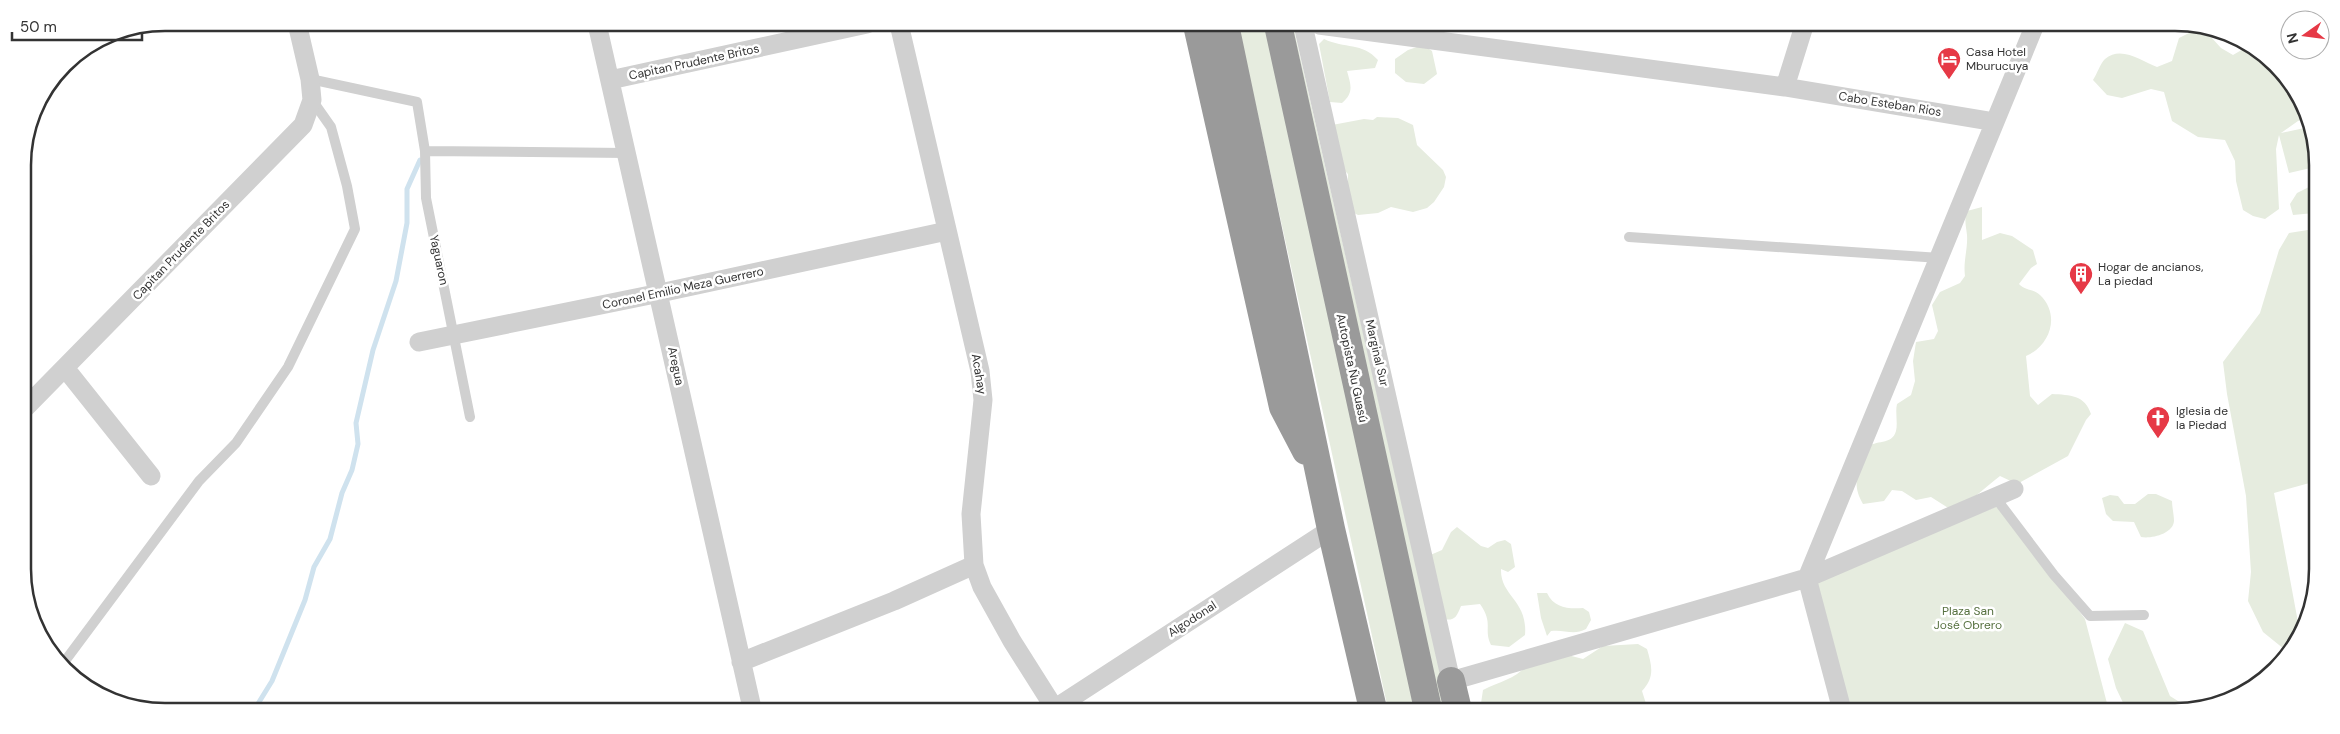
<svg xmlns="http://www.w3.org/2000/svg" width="2340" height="734" font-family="'DM Sans',sans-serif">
<rect width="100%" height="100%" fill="#fff"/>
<path fill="#e6ecdf" d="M 1238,25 L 1271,25 L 1420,709 L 1388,709 Z
M 1290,25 L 1293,25 L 1449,710 L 1439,710 Z
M 2191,32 L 2211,37 L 2221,48 L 2233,55 L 2245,48 L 2282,71 L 2305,119 L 2298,121 L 2281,133 L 2309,127 L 2315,138 L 2315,167 L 2289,173 L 2279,135 L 2276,149 L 2279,209 L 2265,219 L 2253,216 L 2243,210 L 2236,181 L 2235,161 L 2225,140 L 2198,137 L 2172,121 L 2164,92 L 2151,89 L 2122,98 L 2107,95 L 2093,80 C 2097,74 2100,64 2105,59 C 2121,45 2142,61 2157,67 L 2172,61 L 2179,38 Z
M 1324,39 C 1345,49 1362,42 1378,60 L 1375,68 L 1347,71 C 1351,85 1354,93 1342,103 L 1330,102 L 1319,44 Z
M 1423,45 L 1432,51 L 1437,74 L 1424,84 L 1406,82 L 1395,73 L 1395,59 L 1408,50 Z
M 1377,117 L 1398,118 L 1413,125 L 1417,145 L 1443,170 L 1446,177 L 1444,187 L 1434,202 L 1427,208 L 1413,212 L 1391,207 L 1378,213 L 1358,215 L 1348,210 L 1348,174 L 1343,169 L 1332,125 L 1364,119 L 1373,120 Z
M 2315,184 L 2314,213 L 2293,215 L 2290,204 L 2297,193 Z
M 1982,207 L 1982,240 L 2000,233 L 2012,236 L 2033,250 L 2037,264 L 2031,268 L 2019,284 C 2026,291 2034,289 2040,295 C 2061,315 2050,346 2026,356 L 2030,396 L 2038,405 L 2052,394 C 2070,395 2085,395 2091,414 L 2086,420 L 2068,456 L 2017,484 L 2000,476 C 1984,488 1971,502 1953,511 L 1931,497 L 1916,500 L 1902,491 L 1892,490 L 1884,501 L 1863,504 C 1853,487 1856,476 1863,459 C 1864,456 1865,451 1867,448 C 1875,439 1892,446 1896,431 C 1898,423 1895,412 1897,404 L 1911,395 L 1915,381 L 1913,361 L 1916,342 L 1934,339 L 1938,331 L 1932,305 L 1940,292 L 1960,283 L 1965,276 C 1963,261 1968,249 1967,235 C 1966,226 1964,220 1967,211 Z
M 2314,229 L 2313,482 L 2274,493 L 2300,633 L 2289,653 L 2263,632 L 2248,601 L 2251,572 L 2246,496 L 2227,394 L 2223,362 L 2260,313 L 2279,250 L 2289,233 Z
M 2148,494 L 2156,494 L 2172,501 C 2172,507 2174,515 2174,521 C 2173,534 2151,539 2141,537 L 2134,522 L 2113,521 L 2106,514 L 2102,498 L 2110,495 L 2118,496 L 2124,504 L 2135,504 Z
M 2000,505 L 2085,619 L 2109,711 L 1845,710 L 1812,582 Z
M 1457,527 L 1481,546 L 1488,548 L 1497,542 L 1505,540 L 1511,544 L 1515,567 L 1508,572 L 1501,569 C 1500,596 1528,600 1525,635 L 1509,647 L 1491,645 C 1483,628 1494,624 1480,604 L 1461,606 C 1456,618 1455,621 1442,619 L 1428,556 L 1442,550 L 1451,532 Z
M 1537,593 L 1547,593 C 1554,608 1568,609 1583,608 L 1589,612 L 1591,620 L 1586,629 C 1573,636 1564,629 1551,631 L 1547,636 L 1541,618 Z
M 2125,623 L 2143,631 L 2170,696 L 2189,708 L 2204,703 L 2184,711 L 2127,711 L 2116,688 L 2108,659 Z
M 1638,644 L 1647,649 C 1652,666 1655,677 1642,691 L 1648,710 L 1480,710 L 1483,690 C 1502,680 1519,679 1531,659 L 1560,653 L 1583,659 L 1603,646 Z"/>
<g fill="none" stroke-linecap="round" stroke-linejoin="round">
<path stroke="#cfe2ee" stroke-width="5" d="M 256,707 L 272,681 L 305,600 L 314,567 L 330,539 L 342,493 L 352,470 L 358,444 L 356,423 L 373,350 L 396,281 L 407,223 L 407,189 L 420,160"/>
<path stroke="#d0d0d0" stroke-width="10" d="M 310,79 L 417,102 L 425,151 L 426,198 L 470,417
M 425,151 L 627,153
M 1629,237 L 1940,258
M 1995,497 L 2054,575 L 2090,616 L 2144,615
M 62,665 L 199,481 L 236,443 L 288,367 L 355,229 L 347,186 L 331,127 L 312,100"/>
<path stroke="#d0d0d0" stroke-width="19" d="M 597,24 L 752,708
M 899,24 L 980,371 L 983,400 L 971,514 L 974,565 L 982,587 L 1012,641 L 1055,709
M 1303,25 L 1451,681 L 1807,578 L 2014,489
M 1319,25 L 1785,87 L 1995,122
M 610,80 L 867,24
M 1785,87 L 1804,26
M 419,342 L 660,293 L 947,231
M 65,368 L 151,476
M 24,409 L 303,125 L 312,100 L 310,79 L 297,23
M 741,662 L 894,601 L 974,565
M 1054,709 L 1331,529
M 1842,710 L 1807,578 L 2034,27"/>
<path stroke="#9a9a9a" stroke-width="28" d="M 1197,25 L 1283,407 L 1306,451
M 1225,25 L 1331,529 L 1373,709
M 1278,25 L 1428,709
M 1451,681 L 1458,710"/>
</g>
<defs>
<g id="hotel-pin" transform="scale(1.25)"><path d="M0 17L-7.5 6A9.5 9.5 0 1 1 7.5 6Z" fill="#e63946" stroke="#fff"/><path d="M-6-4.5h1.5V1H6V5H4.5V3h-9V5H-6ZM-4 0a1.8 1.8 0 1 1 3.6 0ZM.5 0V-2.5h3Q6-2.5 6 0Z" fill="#fff"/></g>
<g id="building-pin" transform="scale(1.25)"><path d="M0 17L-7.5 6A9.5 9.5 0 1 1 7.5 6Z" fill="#e63946" stroke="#fff"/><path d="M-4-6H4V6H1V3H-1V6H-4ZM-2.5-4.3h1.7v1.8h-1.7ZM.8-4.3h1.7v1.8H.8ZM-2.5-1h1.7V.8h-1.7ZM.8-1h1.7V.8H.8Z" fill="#fff"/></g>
<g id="church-pin" transform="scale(1.25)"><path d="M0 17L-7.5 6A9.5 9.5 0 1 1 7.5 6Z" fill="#e63946" stroke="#fff"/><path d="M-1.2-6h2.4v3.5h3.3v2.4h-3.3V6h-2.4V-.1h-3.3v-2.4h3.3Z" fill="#fff"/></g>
</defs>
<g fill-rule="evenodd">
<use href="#hotel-pin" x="1949" y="59"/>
<use href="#building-pin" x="2081" y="274"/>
<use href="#church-pin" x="2158" y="418"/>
</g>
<g text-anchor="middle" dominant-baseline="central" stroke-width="5" stroke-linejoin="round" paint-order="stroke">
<g font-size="12" fill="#333" stroke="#fff" text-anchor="start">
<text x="1966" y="52">Casa Hotel<tspan x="1966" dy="14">Mburucuya</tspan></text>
<text x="2098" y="267">Hogar de ancianos,<tspan x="2098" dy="14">La piedad</tspan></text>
<text x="2176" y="411">Iglesia de<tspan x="2176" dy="14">la Piedad</tspan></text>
</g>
<g font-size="12" fill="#333" stroke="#fff">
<text transform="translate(694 62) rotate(-12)">Capitan Prudente Britos</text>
<text transform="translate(1890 104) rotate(9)">Cabo Esteban Rios</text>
<text transform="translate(181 250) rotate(-46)">Capitan Prudente Britos</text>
<text transform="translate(439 260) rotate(78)">Yaguaron</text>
<text transform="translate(683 288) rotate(-12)">Coronel Emilio Meza Guerrero</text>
<text transform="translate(1377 353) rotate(77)">Marginal Sur</text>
<text transform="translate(676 366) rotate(78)">Aregua</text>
<text transform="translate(1352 368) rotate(78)">Autopista Ñu Guasú</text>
<text transform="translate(979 374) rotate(81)">Acahay</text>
<text transform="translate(1192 619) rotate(-33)">Algodonal</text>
</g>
<g font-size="12" fill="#56703f" stroke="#fff">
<text x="1968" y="611">Plaza San<tspan x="1968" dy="14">José Obrero</tspan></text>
</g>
</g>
<path d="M0 0H2340V734H0ZM165 31H2175A134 134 0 0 1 2309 165V569A134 134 0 0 1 2175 703H165A134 134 0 0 1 31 569V165A134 134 0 0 1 165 31Z" fill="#fff" fill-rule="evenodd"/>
<path fill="none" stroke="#333" stroke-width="2.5" d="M165 31H2175A134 134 0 0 1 2309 165V569A134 134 0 0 1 2175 703H165A134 134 0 0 1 31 569V165A134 134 0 0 1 165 31Z"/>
<g transform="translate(2305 35) rotate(256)"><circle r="24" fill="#ffffff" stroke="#adadad"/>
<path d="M0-4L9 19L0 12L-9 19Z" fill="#e63946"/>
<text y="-8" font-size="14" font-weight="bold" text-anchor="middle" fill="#333333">N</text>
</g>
<path d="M12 32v8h130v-8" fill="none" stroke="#333333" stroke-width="2.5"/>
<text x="20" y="32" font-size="15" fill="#333333" stroke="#ffffff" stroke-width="4" paint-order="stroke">50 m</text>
</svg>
